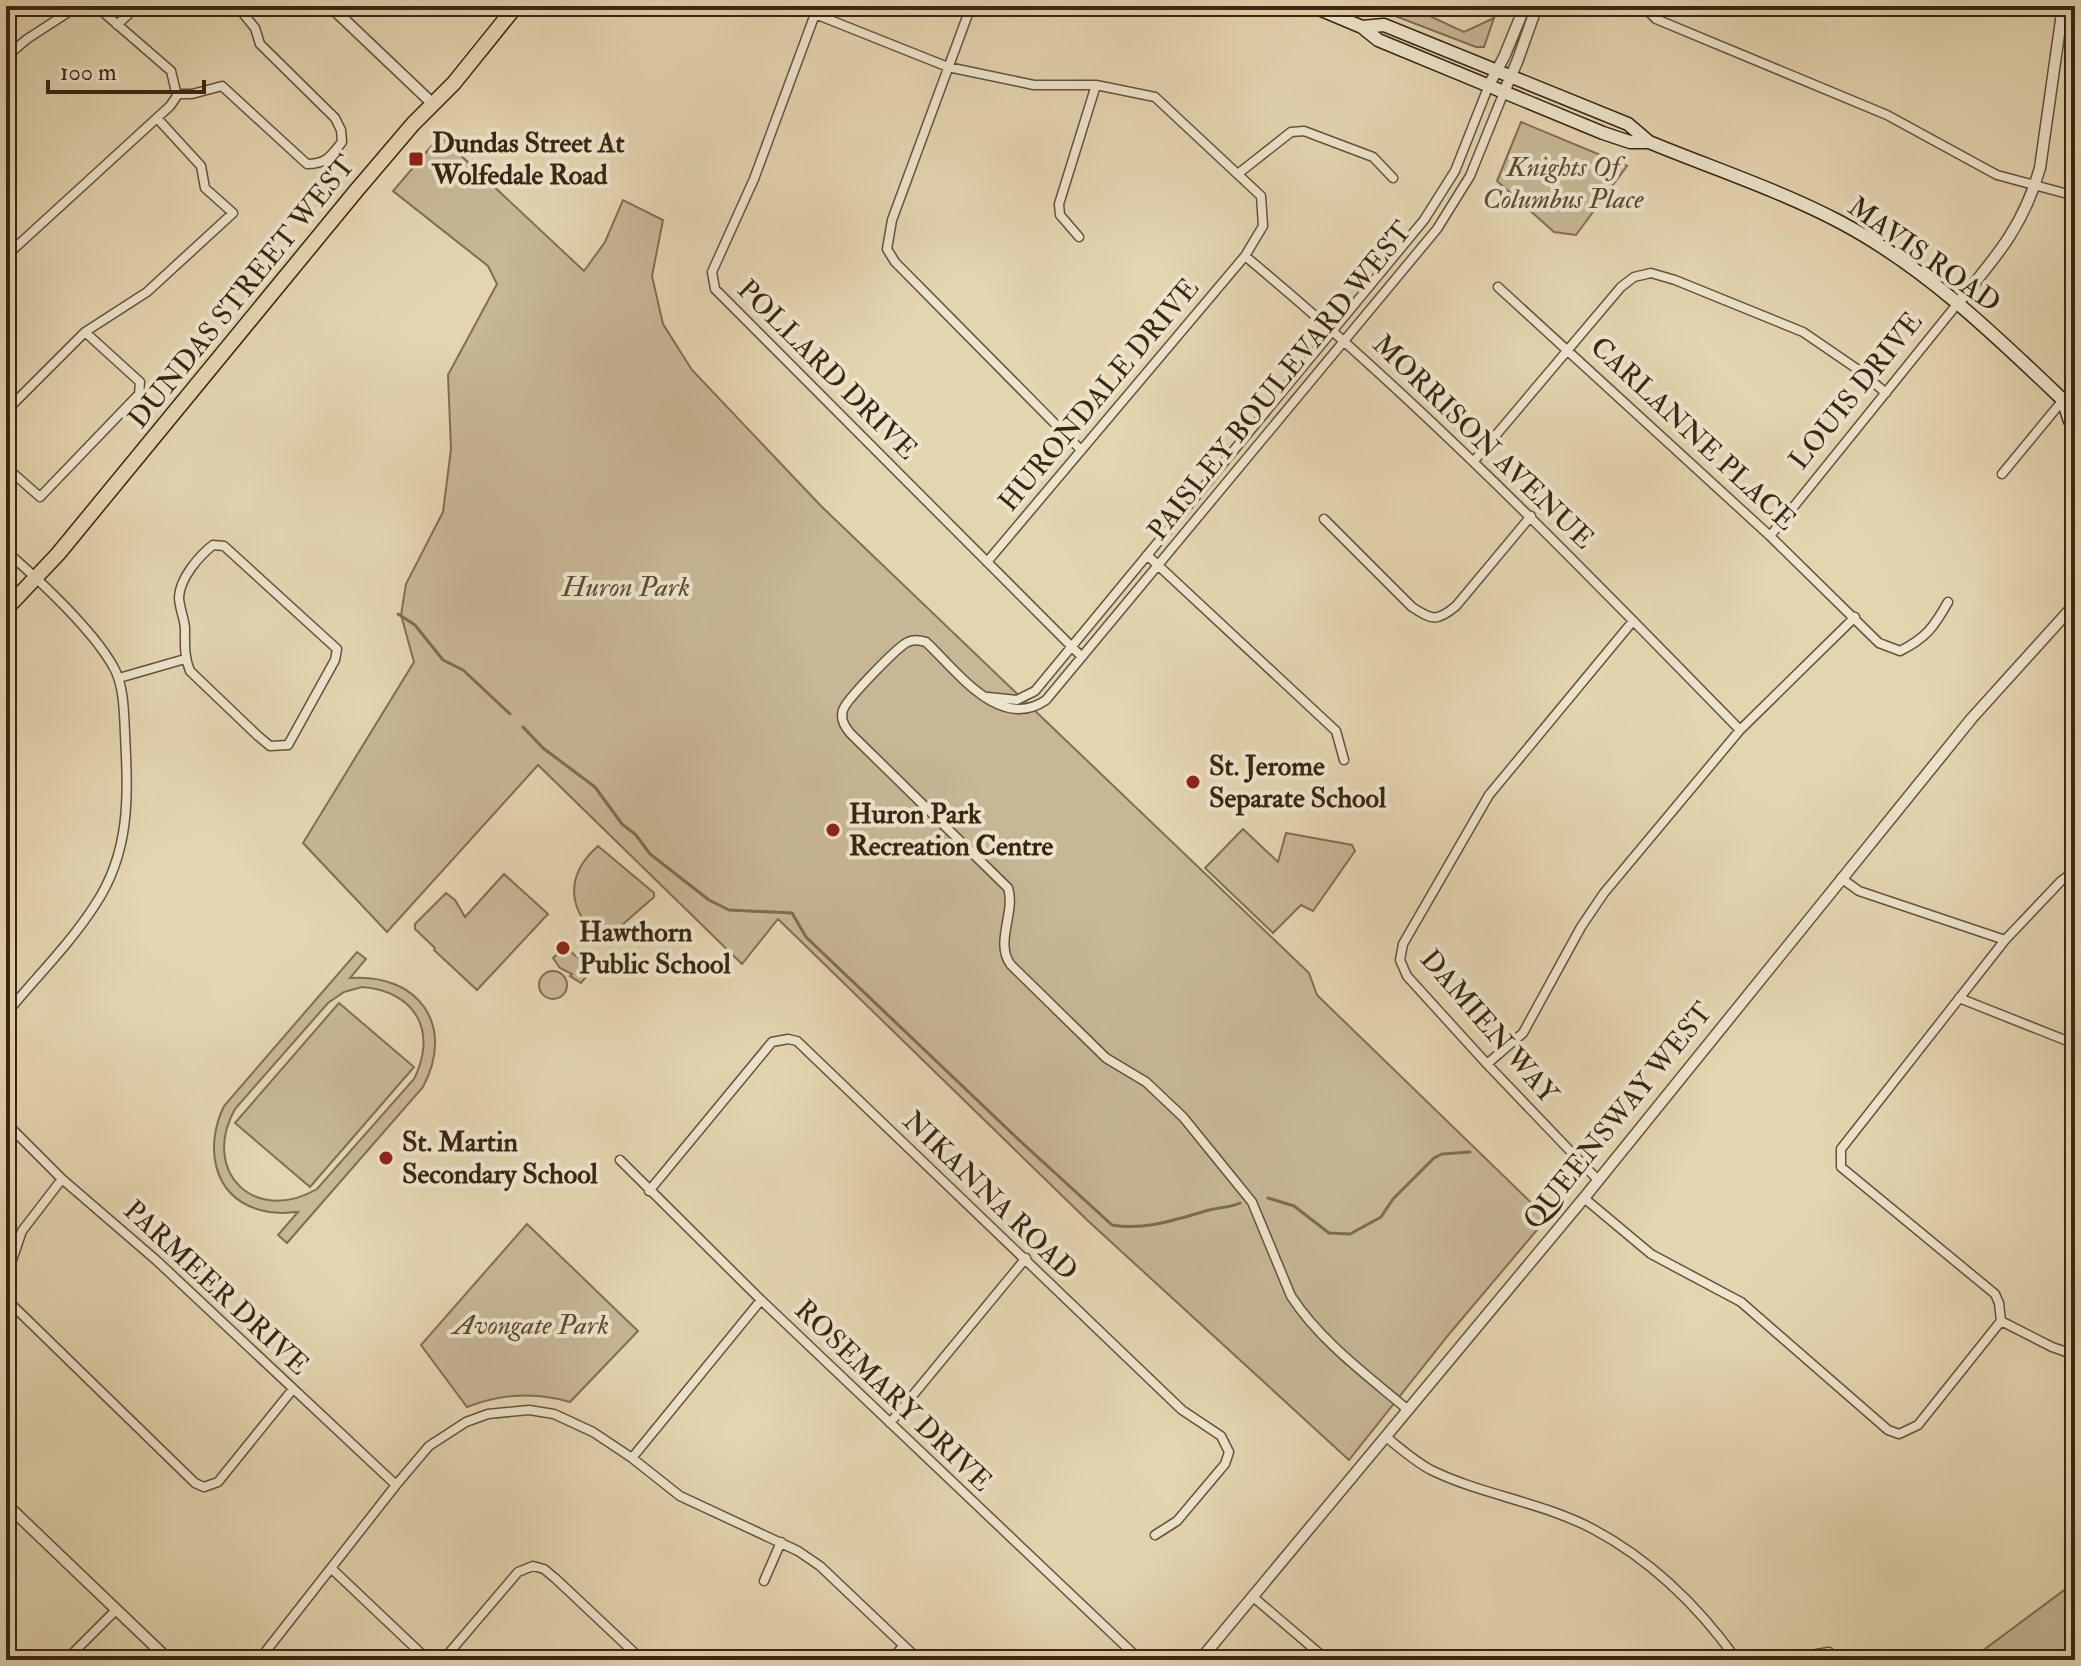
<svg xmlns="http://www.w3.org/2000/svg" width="2081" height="1666" font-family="'IM FELL Double Pica',serif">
<rect width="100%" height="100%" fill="#e4d5b1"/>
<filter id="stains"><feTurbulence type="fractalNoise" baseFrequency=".0025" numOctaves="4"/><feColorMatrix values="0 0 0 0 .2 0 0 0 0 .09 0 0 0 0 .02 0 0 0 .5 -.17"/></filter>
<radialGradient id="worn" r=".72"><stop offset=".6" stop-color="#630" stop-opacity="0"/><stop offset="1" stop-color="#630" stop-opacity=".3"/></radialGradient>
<path fill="#c7b796" stroke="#806e54" stroke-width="2" fill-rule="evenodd" d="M 1369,6 L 1408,6 L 1464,32 L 1494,18 L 1484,47 L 1476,47 Z
M 1521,122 L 1627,166 L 1576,235 L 1554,232 L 1497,181 Z
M 440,136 L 584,271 L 605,242 L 623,200 L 663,220 L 652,276 L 663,324 L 692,370 L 821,506 L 1309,973 L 1317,995 L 1547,1218 L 1450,1333 L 1349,1460 L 1086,1219 L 778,919 L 742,964 L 538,765 L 387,932 L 303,843 L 414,662 L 401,615 L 406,584 L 443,512 L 451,449 L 448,375 L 497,284 L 488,266 L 393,191 Z
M 1243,829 L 1278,862 L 1286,833 L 1352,845 L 1355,851 L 1313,911 L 1301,905 L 1273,933 L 1205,868 Z
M 598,846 L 654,893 L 654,897 L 606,939 C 566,915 564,876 598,846 Z
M 504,874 L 548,914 L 477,990 L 434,950 L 435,948 L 415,929 L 415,924 L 446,893 L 455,900 L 465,917 Z
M 565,947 L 588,966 L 587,969 L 590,972 L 581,983 L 570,976 L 572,974 L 560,968 L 553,958 Z
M 357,952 L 366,959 L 350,978 C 418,973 456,1025 423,1087 L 287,1243 L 278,1235 L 298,1212 C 285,1213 273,1214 260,1210 C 211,1196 205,1145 224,1106 ZM 362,987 C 415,991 438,1031 414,1079 L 317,1189 C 255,1225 200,1172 235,1109 L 328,1003 L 344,992 Z
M539 985a14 14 0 1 1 28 0a14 14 0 1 1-28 0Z
M 339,1003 L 414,1067 L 310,1187 L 235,1123 Z
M 527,1224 L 638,1331 L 570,1402 C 534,1391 501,1394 467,1407 L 421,1345 Z
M 2075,1582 L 2075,1660 L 1970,1660 Z"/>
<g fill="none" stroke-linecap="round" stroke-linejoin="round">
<path stroke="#7d6c51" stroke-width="3" d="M 398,614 L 415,625 L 443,660 L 463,670 L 510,714
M 523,727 L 543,748 L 595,787 L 622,824 L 636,835 L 650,854 L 709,900 L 729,910 L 792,913 L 806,937 L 1019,1140 L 1112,1225 C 1144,1231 1178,1219 1209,1210 C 1220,1207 1229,1208 1240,1203
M 1268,1198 L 1294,1206 L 1329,1233 L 1350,1234 L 1381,1217 L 1393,1199 L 1434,1158 L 1442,1154 L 1470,1152"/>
<g stroke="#645239" stroke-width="11">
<path id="minor" d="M 818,6 L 754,179 L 712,272 L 715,289 L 1082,657
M 971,6 L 892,220 L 887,249 L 895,262 L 1080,449
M 1648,6 L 1648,11 L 1656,19 L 1887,115 L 1997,175 L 2075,196
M 815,14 L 948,67 L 1034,85 L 1096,85 L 1155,97 L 1261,196 L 1263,226 L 1245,256 L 987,562
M 117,25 L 137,6
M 6,57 L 27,39 L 78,6
M 177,94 L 192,94 L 222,86 L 307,164 C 326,164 331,156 342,142 L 341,130 L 335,118 L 260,44 L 255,28 L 237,6
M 1239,173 L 1291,132 L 1304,131 L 1373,157 L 1393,178
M 1079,237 L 1060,215 L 1059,204 L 1096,85
M 6,256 L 170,106 L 177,96 L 171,71 L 96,6
M 1245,256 C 1421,402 1580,566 1740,730
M 1498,287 L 1770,536 L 1879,643 L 1900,651 C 1926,638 1934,627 1948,602
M 6,411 L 85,332 L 147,292 L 233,213 L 205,188 L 201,166 L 157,118
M 1474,461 L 1621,287 L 1634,277 L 1651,273 L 1675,280 L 1803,332 L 1860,371 L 1886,393
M 6,467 L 40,497 L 139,394 L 140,382 L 85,332
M 2002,474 L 2063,400
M 1324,519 L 1412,607 C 1432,620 1437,622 1456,606 L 1531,516
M 1770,536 L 1958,303
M 213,545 L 224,546 L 337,649 L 335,660 L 288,745 L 270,746 L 258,736 L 190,671 C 184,657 185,644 185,628 C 184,617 179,607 179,597 C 180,578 199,556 213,545 Z
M 6,551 C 39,580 94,631 114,668 C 124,686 124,713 125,734 C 128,795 131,851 95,905 C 70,944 35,978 6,1014
M 1147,555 L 1336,731 L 1344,760
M 119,678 L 185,659
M 988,697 L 1017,700 L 1035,691 L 1424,220 L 1455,171 L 1489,85
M 1841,878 L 1859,891 L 2005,940
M 1959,998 L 2075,1044
M 1487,1064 L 1523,1033 L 1581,927 L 1604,893 L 1740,730 L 1855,617
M 6,1123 L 62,1179 L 156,1260 L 396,1485
M 620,1160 L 761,1300 L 1140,1660
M 1598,1180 L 1487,1064 L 1407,976 L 1400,960 L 1403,944 L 1489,795 L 1633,621
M 649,1191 L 772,1042 L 788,1039 L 797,1041 L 1182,1410 L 1221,1436 L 1229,1452 L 1225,1464 L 1177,1521 L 1155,1535
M 1584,1198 L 1651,1254 L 1741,1302 L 1888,1430 L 1899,1434 L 1918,1425 L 2001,1321 L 1999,1303 L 1995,1294 L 1841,1167 L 1841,1149 L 2005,940 L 2061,881 L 2075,871
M 6,1278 L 22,1231 L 62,1179
M 6,1295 L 8,1301 L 195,1483 L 204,1487 L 218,1482 L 293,1389
M 2001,1321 L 2052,1347 L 2075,1355
M 1408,1410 C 1368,1376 1320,1341 1291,1296 L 1252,1202 L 1183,1117 L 1146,1082 L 1106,1058 L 1011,965 C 994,943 1016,912 1008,888 L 850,733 C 844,726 840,719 843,710 C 846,700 898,646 908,642 C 914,639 920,640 926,642 C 957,671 1000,732 1046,700 L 1437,229 L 1470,176 L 1504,92
M 890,1423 L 1026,1258
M 1386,1437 C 1400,1448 1414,1461 1431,1470 C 1482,1495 1542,1502 1593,1529 C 1651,1560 1699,1607 1737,1660
M 632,1458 L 761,1300
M 332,1569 L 428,1660
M 764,1581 L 781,1542
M 1252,1596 L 1327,1660
M 66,1660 L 116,1610
M 259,1660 L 396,1485 L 429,1446 L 466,1422 L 488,1414 L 529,1410 L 554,1414 L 593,1432 L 632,1458 L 680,1496 L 798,1551 L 820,1566 L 919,1660
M 443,1660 L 518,1572 L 533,1566 L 544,1569 L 556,1579 L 642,1660
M 891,1660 L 903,1646
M 1804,1660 L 1811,1655 L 1829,1652 L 1830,1660"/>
</g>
<g stroke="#645239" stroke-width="13">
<path id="tertiary" d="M 330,6 L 433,104
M 1489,85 L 1504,57 L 1525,6
M 1504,92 L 1517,62 L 1537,6
M 1958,303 C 1996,257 2023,227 2040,168 L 2063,6
M 6,1504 L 169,1660
M 1200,1660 L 1584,1198 L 1972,718 L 2075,604"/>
</g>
<g stroke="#392611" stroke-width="15">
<path id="secondary" d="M 1312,6 L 1362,27 L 1378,40 L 1603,133 L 1630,142 L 1649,142
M 1362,27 L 1384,25 L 1628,124 L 1649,142 C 1712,168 1779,190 1840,222 C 1925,267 1995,335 2063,400 L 2075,404
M 2063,400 L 2070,421 L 2075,426"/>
</g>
<g stroke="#392611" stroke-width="17">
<path id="primary" d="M 6,609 L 58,554 L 356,191 L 413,124 L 454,83 L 516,6"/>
</g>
<use href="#minor" stroke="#ede4cc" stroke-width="8"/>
<use href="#tertiary" stroke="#ede4cc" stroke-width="10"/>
<use href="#secondary" stroke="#ede4cc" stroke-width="12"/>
<use href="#primary" stroke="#e4d5b1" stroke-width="14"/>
</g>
<g fill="#8f2418" stroke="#ede4cc" stroke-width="3">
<rect x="408" y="151" width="16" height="16" rx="4"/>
<circle cx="1193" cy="782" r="8"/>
<circle cx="833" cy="830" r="8"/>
<circle cx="563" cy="948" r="8"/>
<circle cx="386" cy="1158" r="8"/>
</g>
<g text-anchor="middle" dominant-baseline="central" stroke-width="8" stroke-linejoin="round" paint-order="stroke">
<g font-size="28" font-weight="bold" fill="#392611" stroke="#ede4cc" text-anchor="start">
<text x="432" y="143">Dundas Street At<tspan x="432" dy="32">Wolfedale Road</tspan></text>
<text x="1209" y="766">St. Jerome<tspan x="1209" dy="32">Separate School</tspan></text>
<text x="849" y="814">Huron Park<tspan x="849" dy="32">Recreation Centre</tspan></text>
<text x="579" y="932">Hawthorn<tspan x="579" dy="32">Public School</tspan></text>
<text x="402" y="1142">St. Martin<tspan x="402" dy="32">Secondary School</tspan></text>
</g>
<g font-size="28" font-style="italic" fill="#5c4a32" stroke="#ede4cc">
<text x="1563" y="167">Knights Of<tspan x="1563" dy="32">Columbus Place</tspan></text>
<text x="626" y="587">Huron Park</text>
<text x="531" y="1325">Avongate Park</text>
</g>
<g font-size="28" fill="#392611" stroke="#ede4cc">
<text transform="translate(1924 255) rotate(35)">MAVIS ROAD</text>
<text transform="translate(242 292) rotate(-51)">DUNDAS STREET WEST</text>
<text transform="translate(827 370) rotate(45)">POLLARD DRIVE</text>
<text transform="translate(1280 381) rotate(-51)">PAISLEY BOULEVARD WEST</text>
<text transform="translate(1856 391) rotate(-51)">LOUIS DRIVE</text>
<text transform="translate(1099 395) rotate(-50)">HURONDALE DRIVE</text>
<text transform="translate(1693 434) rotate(43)">CARLANNE PLACE</text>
<text transform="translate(1483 442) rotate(44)">MORRISON AVENUE</text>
<text transform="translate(1489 1027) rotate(49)">DAMIEN WAY</text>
<text transform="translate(1618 1116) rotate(-51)">QUEENSWAY WEST</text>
<text transform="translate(990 1196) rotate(44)">NIKANNA ROAD</text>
<text transform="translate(216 1288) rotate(43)">PARMEER DRIVE</text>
<text transform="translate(893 1396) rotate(44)">ROSEMARY DRIVE</text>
</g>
</g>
<rect width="2081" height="1666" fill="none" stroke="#e4d5b1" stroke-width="32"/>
<rect x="8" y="8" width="2065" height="1650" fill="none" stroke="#392611" stroke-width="4"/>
<rect x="16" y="16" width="2049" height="1634" fill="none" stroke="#392611" stroke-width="2"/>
<path d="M48 80v12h156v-12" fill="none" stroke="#392611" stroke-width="4"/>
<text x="60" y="80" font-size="24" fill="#392611" stroke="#ede4cc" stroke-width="6" paint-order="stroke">100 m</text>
<rect width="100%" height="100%" filter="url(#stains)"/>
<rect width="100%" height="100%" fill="url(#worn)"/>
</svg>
